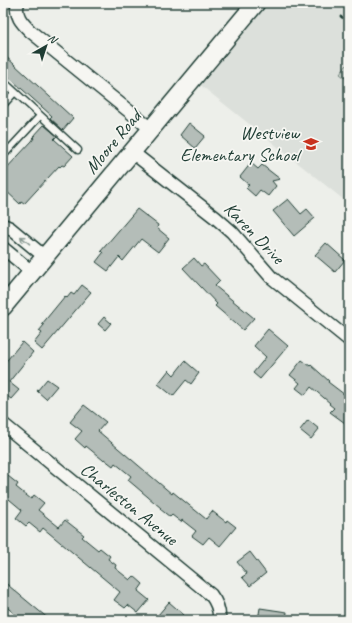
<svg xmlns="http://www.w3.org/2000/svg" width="352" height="623" font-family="Caveat,sans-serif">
<rect width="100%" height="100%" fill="#edefea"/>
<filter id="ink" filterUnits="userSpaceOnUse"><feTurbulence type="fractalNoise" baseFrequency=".025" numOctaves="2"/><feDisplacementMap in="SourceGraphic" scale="8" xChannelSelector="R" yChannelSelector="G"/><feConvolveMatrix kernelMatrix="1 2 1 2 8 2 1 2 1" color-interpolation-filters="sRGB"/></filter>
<g filter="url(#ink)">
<path fill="#dce0db" d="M 264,3 L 349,3 L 349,204 L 198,83 Z"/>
<path fill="#cbd2cc" stroke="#758880" d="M 349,62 L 349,81 L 340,74 Z"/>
<path fill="#b4bdb8" stroke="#1f3d34" d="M 3,54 L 73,118 L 63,130 L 50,118 L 52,116 L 3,72 Z
M 189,123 L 205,136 L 195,148 L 180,135 Z
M 44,125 L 57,136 L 54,139 L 73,156 L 64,166 L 62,165 L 60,167 L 59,166 L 24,204 L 21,202 L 20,204 L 3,188 L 3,172 L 32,141 L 34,138 L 33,137 Z
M 251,163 L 258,169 L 262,165 L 280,179 L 272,181 L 276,186 L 268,196 L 260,190 L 255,196 L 246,188 L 249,185 L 240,177 Z
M 288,199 L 301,214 L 307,209 L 315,218 L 294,236 L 273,211 Z
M 137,209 L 158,225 L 157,228 L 169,238 L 158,252 L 141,239 L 123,261 L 119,257 L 108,271 L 96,262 L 103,253 L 101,251 Z
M 326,243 L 345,260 L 335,272 L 315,255 Z
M 194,258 L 201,266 L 204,264 L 220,281 L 215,286 L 254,318 L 243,330 L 215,306 L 217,304 L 183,268 Z
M 82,285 L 91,292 L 42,350 L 34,343 L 42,333 L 39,331 L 44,325 L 42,324 L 65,296 L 67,298 L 71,293 L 74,295 Z
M 104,317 L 111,323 L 105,330 L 98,324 Z
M 268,329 L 288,346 L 260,379 L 253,373 L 266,357 L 254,346 Z
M 22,342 L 33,352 L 9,382 L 19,390 L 11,399 L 3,393 L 3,365 Z
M 302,360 L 310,366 L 311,365 L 329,381 L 328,382 L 349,398 L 349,418 L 345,423 L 330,412 L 334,408 L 329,404 L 330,403 L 311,387 L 305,395 L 296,388 L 300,383 L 290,375 Z
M 185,361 L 199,373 L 191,384 L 186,380 L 173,396 L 158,384 L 169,370 L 174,375 Z
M 47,379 L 57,386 L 46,399 L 37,391 Z
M 84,405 L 106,422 L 98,431 L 172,494 L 173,492 L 206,519 L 212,511 L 226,522 L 227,520 L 236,527 L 220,546 L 209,537 L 203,544 L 192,536 L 196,531 L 182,520 L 181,522 L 172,515 L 170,517 L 160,509 L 161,508 L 128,480 L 131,476 L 115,463 L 113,466 L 104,459 L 103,460 L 86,446 L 85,448 L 75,439 L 82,431 L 70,422 Z
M 308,420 L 319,429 L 311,439 L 300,430 Z
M 3,472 L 18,484 L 16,487 L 31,499 L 34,495 L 44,503 L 38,510 L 59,527 L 65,520 L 84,535 L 82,537 L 98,550 L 100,548 L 110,556 L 108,559 L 116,565 L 115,568 L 130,580 L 134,576 L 143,584 L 138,591 L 149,600 L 138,613 L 128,605 L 125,608 L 114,600 L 120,592 L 43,528 L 40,532 L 29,523 L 26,526 L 16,518 L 22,510 L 3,494 Z
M 250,552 L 266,573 L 250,586 L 242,577 L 247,574 L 237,562 Z
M 3,581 L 50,620 L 22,620 L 3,604 Z
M 169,602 L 184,615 L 179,620 L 163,620 L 158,615 Z
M 260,608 L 287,612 L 286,620 L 258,620 Z"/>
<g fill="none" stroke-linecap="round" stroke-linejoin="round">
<g stroke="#1f3d34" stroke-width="9">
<path id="lane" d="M 3,81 L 78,150
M 3,105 L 15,92
M 3,156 L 40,116"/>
</g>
<g stroke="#1f3d34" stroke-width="15">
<path id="street" d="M 18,3 C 14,15 22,23 30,31 L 151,129
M 132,152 L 216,218 L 232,232 L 271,277 L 349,340
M 3,225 L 10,228 L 45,257
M 3,248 L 32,272
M 3,424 L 211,595 C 217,603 220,610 219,620"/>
</g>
<g stroke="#1f3d34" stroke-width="20">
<path id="secondary" d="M 3,307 L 256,3"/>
</g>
<path stroke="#1f3d34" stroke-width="2" stroke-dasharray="4 3" stroke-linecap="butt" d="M 340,16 L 349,23"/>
<use href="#lane" stroke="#f6f6f2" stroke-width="6"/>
<use href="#street" stroke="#f6f6f2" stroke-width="12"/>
<use href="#secondary" stroke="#f6f6f2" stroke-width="17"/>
</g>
<defs><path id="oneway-shaft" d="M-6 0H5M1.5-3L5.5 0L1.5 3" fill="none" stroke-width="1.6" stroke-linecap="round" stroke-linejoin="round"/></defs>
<use stroke="#8a9a93" href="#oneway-shaft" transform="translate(25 240) rotate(-140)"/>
</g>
<defs>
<g id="school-bare" transform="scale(1.2)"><path d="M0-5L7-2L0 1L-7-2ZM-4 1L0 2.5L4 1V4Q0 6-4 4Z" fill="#c8321e" stroke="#f6f6f2" stroke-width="2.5" paint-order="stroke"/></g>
</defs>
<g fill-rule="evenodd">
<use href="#school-bare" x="311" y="144"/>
</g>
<g text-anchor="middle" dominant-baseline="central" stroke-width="3.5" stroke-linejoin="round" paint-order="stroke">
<g font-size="19" fill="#1f3d34" stroke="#f6f6f2" text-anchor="end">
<text x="299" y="133">Westview<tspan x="299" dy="22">Elementary School</tspan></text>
</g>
<g font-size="19" fill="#1f3d34" stroke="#f6f6f2">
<text transform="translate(113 142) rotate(-50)">Moore Road</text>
<text transform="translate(254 233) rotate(46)">Karen Drive</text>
<text transform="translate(129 504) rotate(39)">Charleston Avenue</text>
</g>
</g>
<rect width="352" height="623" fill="none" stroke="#f6f6f2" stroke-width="16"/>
<rect x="8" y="8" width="336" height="607" fill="none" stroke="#1f3d34" stroke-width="1.5" filter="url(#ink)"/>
<g transform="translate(46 46) rotate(39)" stroke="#f6f6f2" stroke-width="3" paint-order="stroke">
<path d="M0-3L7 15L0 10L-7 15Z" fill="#1f3d34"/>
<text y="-6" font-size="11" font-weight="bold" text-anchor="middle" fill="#1f3d34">N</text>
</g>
</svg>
